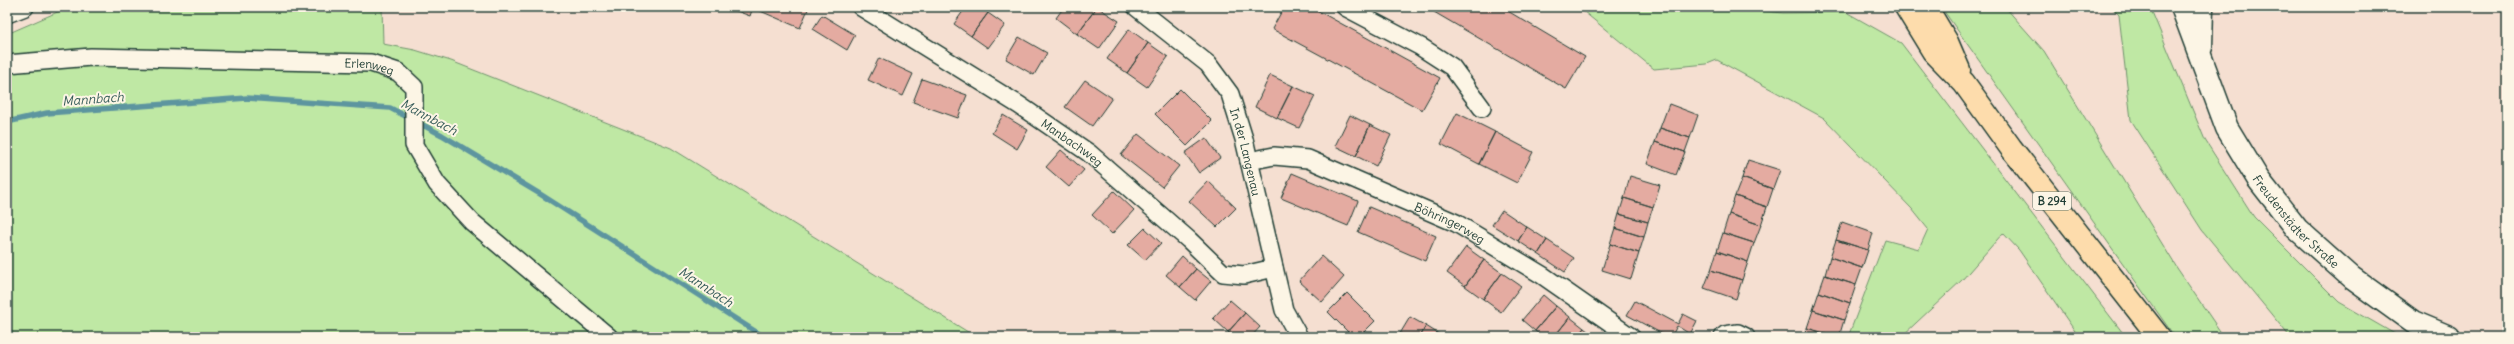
<svg xmlns="http://www.w3.org/2000/svg" width="2514" height="344" font-family="Delius,sans-serif">
<rect width="100%" height="100%" fill="#f5dfd1"/>
<filter id="ink" filterUnits="userSpaceOnUse"><feTurbulence type="fractalNoise" baseFrequency=".025" numOctaves="2"/><feDisplacementMap in="SourceGraphic" scale="8" xChannelSelector="R" yChannelSelector="G"/><feConvolveMatrix kernelMatrix="1 2 1 2 8 2 1 2 1" color-interpolation-filters="sRGB"/></filter>
<g filter="url(#ink)">
<path fill="#bfe8a4" stroke="#6f926c" d="M 69,7 L 382,7 L 383,44 L 415,50 L 451,61 L 671,148 L 976,337 L 7,337 L 7,34 Z
M 1578,7 L 1731,7 L 1783,13 L 1846,12 L 1901,43 L 2126,337 L 2079,337 L 2019,250 L 2003,233 L 1962,280 L 1901,337 L 1848,337 L 1885,240 L 1919,249 L 1928,229 L 1912,209 L 1824,118 L 1717,60 L 1707,64 L 1654,69 Z
M 1941,7 L 2005,7 L 2044,51 L 2177,268 L 2224,337 L 2175,337 Z
M 2111,7 L 2150,7 L 2205,140 L 2254,217 L 2339,302 L 2400,337 L 2290,337 L 2202,230 L 2131,120 L 2119,15 Z"/>
<g fill="none" stroke-linecap="round" stroke-linejoin="round">
<path stroke="#5d959f" stroke-width="5.5" d="M 7,122 L 47,113 L 247,98 L 390,108 L 442,135 L 540,194 L 764,337"/>
</g>
<path fill="#e4aba1" stroke="#1f3d34" d="M 726,7 L 753,7 L 750,16 Z
M 759,7 L 809,7 L 800,28 L 758,10 Z
M 966,7 L 979,7 L 988,13 L 971,36 L 954,24 Z
M 1064,7 L 1097,7 L 1077,34 L 1056,18 Z
M 1097,7 L 1119,21 L 1099,49 L 1077,34 Z
M 1284,7 L 1311,7 L 1440,78 L 1422,110 L 1272,29 Z
M 1437,7 L 1501,7 L 1585,57 L 1566,89 L 1434,12 Z
M 988,13 L 1005,25 L 988,48 L 971,36 Z
M 822,15 L 855,35 L 847,50 L 813,29 Z
M 1129,29 L 1148,43 L 1127,73 L 1107,59 Z
M 1019,37 L 1047,53 L 1034,75 L 1006,59 Z
M 1148,43 L 1168,57 L 1147,87 L 1127,73 Z
M 879,58 L 913,74 L 903,96 L 868,80 Z
M 1270,75 L 1293,86 L 1277,118 L 1255,107 Z
M 922,79 L 967,95 L 958,118 L 913,102 Z
M 1085,80 L 1112,98 L 1092,126 L 1065,107 Z
M 1293,86 L 1315,96 L 1299,128 L 1277,118 Z
M 1180,89 L 1212,121 L 1187,146 L 1155,114 Z
M 1669,104 L 1698,115 L 1690,138 L 1660,128 Z
M 1457,113 L 1495,132 L 1479,164 L 1441,144 Z
M 1003,115 L 1028,130 L 1017,149 L 992,133 Z
M 1350,115 L 1370,125 L 1356,156 L 1335,146 Z
M 1370,125 L 1391,135 L 1376,166 L 1356,156 Z
M 1660,128 L 1690,138 L 1685,152 L 1655,142 Z
M 1495,132 L 1533,152 L 1517,183 L 1479,164 Z
M 1138,134 L 1179,166 L 1162,187 L 1121,155 Z
M 1206,138 L 1220,158 L 1199,173 L 1185,153 Z
M 1655,142 L 1685,152 L 1676,175 L 1647,164 Z
M 1061,150 L 1084,170 L 1069,187 L 1046,167 Z
M 1748,160 L 1780,170 L 1773,189 L 1742,178 Z
M 1292,173 L 1358,201 L 1348,226 L 1281,198 Z
M 1630,176 L 1660,185 L 1653,207 L 1624,198 Z
M 1742,178 L 1773,189 L 1767,207 L 1735,196 Z
M 1208,181 L 1236,208 L 1217,227 L 1189,201 Z
M 1114,191 L 1134,210 L 1112,234 L 1092,215 Z
M 1735,196 L 1767,207 L 1761,225 L 1729,214 Z
M 1624,198 L 1653,207 L 1648,222 L 1619,214 Z
M 1369,207 L 1436,236 L 1425,261 L 1358,232 Z
M 1502,210 L 1527,227 L 1518,241 L 1492,225 Z
M 1619,214 L 1648,222 L 1644,237 L 1615,228 Z
M 1729,214 L 1761,225 L 1754,243 L 1723,233 Z
M 1842,222 L 1873,233 L 1868,250 L 1836,240 Z
M 1527,227 L 1547,240 L 1538,254 L 1518,241 Z
M 1145,228 L 1161,243 L 1145,260 L 1128,245 Z
M 1615,228 L 1644,237 L 1639,253 L 1610,244 Z
M 1723,233 L 1754,243 L 1748,262 L 1717,251 Z
M 1547,240 L 1574,258 L 1565,272 L 1538,254 Z
M 1836,240 L 1868,250 L 1862,268 L 1830,257 Z
M 1610,244 L 1639,253 L 1631,279 L 1602,270 Z
M 1466,247 L 1484,260 L 1465,286 L 1447,273 Z
M 1717,251 L 1748,262 L 1742,280 L 1711,270 Z
M 1182,256 L 1196,269 L 1180,287 L 1166,275 Z
M 1321,256 L 1344,277 L 1322,302 L 1299,281 Z
M 1830,257 L 1862,268 L 1856,285 L 1825,275 Z
M 1484,260 L 1502,273 L 1483,299 L 1465,286 Z
M 1196,269 L 1211,281 L 1195,300 L 1180,287 Z
M 1711,270 L 1742,280 L 1736,299 L 1704,288 Z
M 1502,273 L 1521,286 L 1501,312 L 1483,299 Z
M 1825,275 L 1856,285 L 1850,303 L 1819,292 Z
M 1819,292 L 1850,303 L 1844,320 L 1813,310 Z
M 1347,293 L 1375,321 L 1359,337 L 1353,337 L 1328,312 Z
M 1543,295 L 1556,306 L 1535,331 L 1522,320 Z
M 1230,300 L 1245,313 L 1228,332 L 1213,318 Z
M 1635,301 L 1678,324 L 1683,314 L 1697,321 L 1690,334 L 1677,326 L 1671,337 L 1668,337 L 1627,315 Z
M 1556,306 L 1570,317 L 1554,337 L 1543,337 L 1535,331 Z
M 1813,310 L 1844,320 L 1839,337 L 1807,328 Z
M 1245,313 L 1260,327 L 1251,337 L 1234,337 L 1228,332 Z
M 1410,317 L 1426,326 L 1420,337 L 1398,337 Z
M 1570,317 L 1584,328 L 1576,337 L 1554,337 Z
M 1426,326 L 1442,336 L 1441,337 L 1420,337 Z
M 1584,328 L 1595,337 L 1576,337 Z
M 1807,328 L 1835,337 L 1804,337 Z"/>
<g fill="none" stroke-linecap="round" stroke-linejoin="round">
<g stroke="#1f3d34" stroke-width="20">
<g id="street">
<path id="s1" d="M 861,7 L 1019,105 L 1089,153 L 1189,240 L 1223,273 L 1244,275 L 1274,268"/>
<path id="s2" d="M 1136,7 L 1208,64 L 1230,94 L 1244,139 L 1284,310 L 1299,337"/>
<path d="M 1345,7 L 1421,47 L 1452,67 L 1482,108"/>
<path d="M 7,14 L 25,7"/>
<path id="s3" d="M 7,64 L 91,57 L 371,63 L 398,72 L 414,87 L 414,145 L 437,184 L 472,222 L 609,337"/>
<path id="s4" d="M 1249,161 L 1274,156 L 1308,159 L 1456,223 L 1542,275 L 1631,337"/>
<path d="M 1723,337 L 1725,335 L 1738,333 L 1746,337"/>
</g>
</g>
<g stroke="#1f3d34" stroke-width="25">
<g id="secondary">
<path id="s5" d="M 2182,7 L 2227,128 L 2258,179 L 2297,229 L 2352,278 L 2413,322 L 2449,337"/>
<path d="M 2201,47 L 2202,7"/>
</g>
</g>
<g stroke="#1f3d34" stroke-width="25">
<path id="primary" d="M 1906,7 L 1933,51 L 1964,83 L 2011,148 L 2159,337
M 1926,7 L 1947,42 L 1959,70"/>
</g>
<use href="#street" stroke="#fcf5e5" stroke-width="17"/>
<use href="#secondary" stroke="#fcf5e5" stroke-width="22"/>
<use href="#primary" stroke="#fddcac" stroke-width="22"/>
</g>
</g>
<g text-anchor="middle" dominant-baseline="central" stroke-width="4" stroke-linejoin="round" paint-order="stroke">
<rect fill="#fcf5e5" stroke="#617469" stroke-width="1" x="2033" y="192" width="38" height="18" rx="3"/>
<g font-size="11" font-weight="bold" fill="#1f3d34">
<text x="2052" y="201">B 294</text>
</g>
<g font-size="12" fill="#1f3d34" stroke="#fcf5e5">
<text stroke="none"><textPath href="#s3" startOffset="363">Erlenweg</textPath></text>
<text stroke="none"><textPath href="#s1" startOffset="251">Manbachweg</textPath></text>
<text stroke="none"><textPath href="#s2" startOffset="189">In der Langenau</textPath></text>
<text stroke="none"><textPath href="#s5" startOffset="246">Freudenstädter Straße</textPath></text>
<text stroke="none"><textPath href="#s4" startOffset="215">Böhringerweg</textPath></text>
</g>
<g font-size="13" font-style="italic" fill="#345a58" stroke="#fcf5e5">
<text transform="translate(93 99) rotate(-4)">Mannbach</text>
<text transform="translate(429 117) rotate(28)">Mannbach</text>
<text transform="translate(706 287) rotate(33)">Mannbach</text>
</g>
</g>
<rect width="2514" height="344" fill="none" stroke="#fcf5e5" stroke-width="24"/>
<rect x="12" y="12" width="2490" height="320" fill="none" stroke="#1f3d34" stroke-width="1.5" filter="url(#ink)"/>
</svg>
